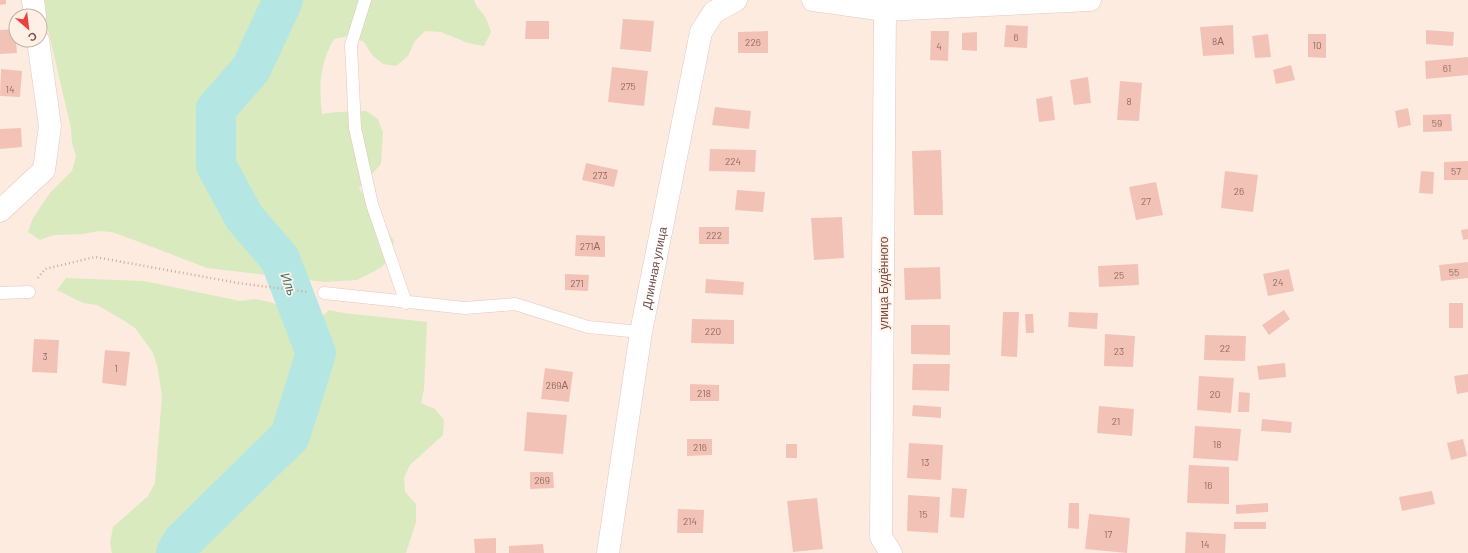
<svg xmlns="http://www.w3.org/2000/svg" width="1468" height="553" font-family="Barlow,sans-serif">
<rect width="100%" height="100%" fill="#fdebe0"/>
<path fill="#d9eabe" d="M 41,0 L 474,0 L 476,5 L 486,18 L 491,32 L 484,46 L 468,43 L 441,32 L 425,31 L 415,41 L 408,56 L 396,66 L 383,64 L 372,55 L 364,42 L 349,36 L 334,39 C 319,65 319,86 322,114 L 336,112 L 366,111 L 378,119 L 383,133 L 381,164 L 359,188 L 394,241 L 391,255 L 382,267 L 369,274 L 357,280 L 324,282 L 207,268 L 142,243 L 112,232 L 98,231 L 83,234 L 54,235 L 40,240 L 28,232 L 33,218 L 50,193 L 72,171 L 76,156 L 72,143 L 71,128 Z
M 66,278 L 144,281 L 240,301 L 255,299 L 270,302 L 284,307 L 293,319 L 306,328 L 318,320 L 329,310 L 344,313 L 427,322 L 424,389 L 421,403 L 435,409 L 444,420 L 443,435 L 410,465 L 404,478 L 405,492 L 416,504 L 416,522 L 406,553 L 112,553 L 110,543 L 113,527 L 148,496 L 155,483 L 162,396 L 157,365 L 152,351 L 135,328 L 123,320 L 97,305 L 83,303 L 57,290 Z"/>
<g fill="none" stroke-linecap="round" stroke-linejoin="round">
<path stroke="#b4e6e3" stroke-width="40" d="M 176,553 L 182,542 L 290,436 L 316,353 L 280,259 L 244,217 L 216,165 L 216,109 L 251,69 L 283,0"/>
</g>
<path fill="#f3c2b7" d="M 0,0 L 6,0 L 6,4 L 0,5 Z
M 623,19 L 654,21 L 651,52 L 620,49 Z
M 526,21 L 549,21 L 549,39 L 525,39 Z
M 1006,25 L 1028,26 L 1027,48 L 1004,47 Z
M 1233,25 L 1234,54 L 1203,56 L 1200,27 Z
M 15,29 L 17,53 L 0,54 L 0,30 Z
M 1426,30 L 1454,32 L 1453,46 L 1426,44 Z
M 768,31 L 768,53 L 738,53 L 738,32 Z
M 931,31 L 949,31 L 948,61 L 930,60 Z
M 977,32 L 977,51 L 962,50 L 962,33 Z
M 1268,34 L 1271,57 L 1255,58 L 1252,36 Z
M 1308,34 L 1326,34 L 1326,58 L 1308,57 Z
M 1468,57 L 1468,75 L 1426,79 L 1425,61 Z
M 1291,65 L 1295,80 L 1276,84 L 1273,70 Z
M 612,67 L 648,71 L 644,106 L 608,102 Z
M 1,69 L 22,71 L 20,97 L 0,96 Z
M 1088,77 L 1091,103 L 1074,105 L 1070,80 Z
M 1120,81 L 1142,83 L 1139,121 L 1117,120 Z
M 1052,96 L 1055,120 L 1039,122 L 1036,99 Z
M 715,107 L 751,111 L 749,129 L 712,125 Z
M 1408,108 L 1411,125 L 1398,128 L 1395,111 Z
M 1451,114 L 1452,131 L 1423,132 L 1423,115 Z
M 21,128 L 22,147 L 0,149 L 0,129 Z
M 710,149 L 756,150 L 755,172 L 709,171 Z
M 941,150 L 943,215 L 914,215 L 912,151 Z
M 1468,161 L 1468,180 L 1444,180 L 1444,162 Z
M 586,163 L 618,170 L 614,187 L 582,180 Z
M 1225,171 L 1258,175 L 1253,212 L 1221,208 Z
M 1421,171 L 1434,172 L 1433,194 L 1419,193 Z
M 1156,182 L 1163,215 L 1136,220 L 1129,187 Z
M 737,190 L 765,192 L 763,212 L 735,210 Z
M 842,217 L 844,258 L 814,260 L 811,218 Z
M 699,227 L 729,227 L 729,244 L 699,244 Z
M 1468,229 L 1468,239 L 1463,240 L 1461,230 Z
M 576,235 L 605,236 L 605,257 L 575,256 Z
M 1468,262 L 1468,278 L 1441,281 L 1439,265 Z
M 1138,264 L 1139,285 L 1099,287 L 1098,266 Z
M 940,267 L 941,299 L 905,300 L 904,268 Z
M 1289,269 L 1294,291 L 1268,296 L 1263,274 Z
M 565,274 L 589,275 L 588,291 L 565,290 Z
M 706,279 L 744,282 L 743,295 L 705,293 Z
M 1449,303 L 1463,303 L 1463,328 L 1449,328 Z
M 1284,310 L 1290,319 L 1269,335 L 1262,325 Z
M 1003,312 L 1019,312 L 1017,357 L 1001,356 Z
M 1069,312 L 1098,313 L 1097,329 L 1068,327 Z
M 1025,314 L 1033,314 L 1034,333 L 1026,333 Z
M 692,319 L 734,320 L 734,344 L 691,343 Z
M 911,325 L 950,325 L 950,355 L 911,354 Z
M 1105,334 L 1135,336 L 1133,367 L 1104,366 Z
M 1205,335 L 1246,336 L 1245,361 L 1204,360 Z
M 34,339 L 59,340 L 57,373 L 32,372 Z
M 105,350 L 130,352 L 126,386 L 102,383 Z
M 1285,363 L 1286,377 L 1259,380 L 1257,366 Z
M 913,364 L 950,364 L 949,391 L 912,390 Z
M 545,368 L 573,372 L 569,402 L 541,399 Z
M 1468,374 L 1468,392 L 1457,394 L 1454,376 Z
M 1199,376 L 1234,378 L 1231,413 L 1197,410 Z
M 690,384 L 719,385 L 719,401 L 690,401 Z
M 1239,392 L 1250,393 L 1249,412 L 1238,412 Z
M 913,405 L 941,407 L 941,418 L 912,416 Z
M 1099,406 L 1134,409 L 1132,436 L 1097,433 Z
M 527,412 L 567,415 L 563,454 L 524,451 Z
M 1262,419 L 1292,422 L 1291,433 L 1261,431 Z
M 1195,426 L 1241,429 L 1238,461 L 1193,458 Z
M 687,439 L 712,439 L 712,455 L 687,456 Z
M 1463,439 L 1467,456 L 1451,460 L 1447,443 Z
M 909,443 L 943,445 L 941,480 L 907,478 Z
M 786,444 L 797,444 L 797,458 L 786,458 Z
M 1189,465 L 1229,467 L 1229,504 L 1187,503 Z
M 530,472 L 553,472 L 554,488 L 530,489 Z
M 952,488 L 967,489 L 964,518 L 950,517 Z
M 1432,491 L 1435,504 L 1402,511 L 1399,497 Z
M 908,495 L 940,497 L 938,533 L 907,531 Z
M 817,498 L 823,549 L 793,552 L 787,501 Z
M 1069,503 L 1079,503 L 1079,529 L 1068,528 Z
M 1268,503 L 1268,512 L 1236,514 L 1236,505 Z
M 678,509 L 704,510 L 703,533 L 677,533 Z
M 1089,514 L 1130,518 L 1127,553 L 1085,549 Z
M 1234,522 L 1266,522 L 1266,529 L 1234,529 Z
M 1186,532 L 1226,534 L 1225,553 L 1185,553 Z
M 496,538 L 496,553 L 475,553 L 474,539 Z
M 543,544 L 544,553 L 509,553 L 509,546 Z"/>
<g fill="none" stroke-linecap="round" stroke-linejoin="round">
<g stroke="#e3c7bf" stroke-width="13">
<path id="service" d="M 365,0 L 351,45 L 355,128 L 372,204 L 406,303
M 0,293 L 29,292
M 324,293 L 465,308 L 515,304 L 588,327 L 641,332"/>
</g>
<g stroke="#e3c7bf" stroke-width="23">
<g id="minor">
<path d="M 33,0 L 35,16"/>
<path d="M 813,0 L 885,10 L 1090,0"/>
<path d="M 885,10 L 881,537 L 891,553"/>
<path d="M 0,211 L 44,170 L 50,126 L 38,40"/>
<path id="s1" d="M 608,553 L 641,332 L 701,32 L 714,12 L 736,0"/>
</g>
</g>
<path stroke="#d7a59a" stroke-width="2.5" stroke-dasharray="1 3" stroke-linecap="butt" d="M 38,278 L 45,269 L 95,257 L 238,283 L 308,292"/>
<use href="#service" stroke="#fff" stroke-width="12"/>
<use href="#minor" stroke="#fff" stroke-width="22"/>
</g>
<g text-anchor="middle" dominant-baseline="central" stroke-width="3.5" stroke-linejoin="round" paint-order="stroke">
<g font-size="10" fill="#936a63">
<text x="1016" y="37">6</text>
<text x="1218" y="41">8А</text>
<text x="753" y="42">226</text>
<text x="1317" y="45">10</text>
<text x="939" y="46">4</text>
<text x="1447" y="68">61</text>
<text x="628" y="86">275</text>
<text x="10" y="89">14</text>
<text x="1129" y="101">8</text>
<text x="1437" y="123">59</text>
<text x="733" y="161">224</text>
<text x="1456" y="171">57</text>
<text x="600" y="175">273</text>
<text x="1239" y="191">26</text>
<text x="1146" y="201">27</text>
<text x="714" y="235">222</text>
<text x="590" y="246">271А</text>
<text x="1454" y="272">55</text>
<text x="1119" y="275">25</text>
<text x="1278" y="282">24</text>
<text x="577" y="283">271</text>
<text x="713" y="331">220</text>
<text x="1225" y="348">22</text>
<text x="1119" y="351">23</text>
<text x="45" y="356">3</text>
<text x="116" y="368">1</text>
<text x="557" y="385">269А</text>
<text x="704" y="393">218</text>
<text x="1215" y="394">20</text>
<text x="1116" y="421">21</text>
<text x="1217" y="444">18</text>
<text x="700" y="447">216</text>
<text x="925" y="462">13</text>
<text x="542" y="480">269</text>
<text x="1208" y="485">16</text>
<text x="923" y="514">15</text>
<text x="690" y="521">214</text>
<text x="1108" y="534">17</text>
<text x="1205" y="544">14</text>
</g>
<g font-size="12" fill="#734d47" stroke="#fff0e6">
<text stroke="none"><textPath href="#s1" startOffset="289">Длинная улица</textPath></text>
<text transform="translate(883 283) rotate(-90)">улица Будённого</text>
</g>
<g font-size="13" font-style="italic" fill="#387370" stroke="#fff0e6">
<text transform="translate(289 284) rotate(69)">Иль</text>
</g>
</g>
<g transform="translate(28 28) rotate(152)"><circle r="19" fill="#fff0e6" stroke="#c7afa6"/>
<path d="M0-3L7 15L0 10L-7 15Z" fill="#ea4241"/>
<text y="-6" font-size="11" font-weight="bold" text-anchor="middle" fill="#734d47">С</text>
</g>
</svg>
